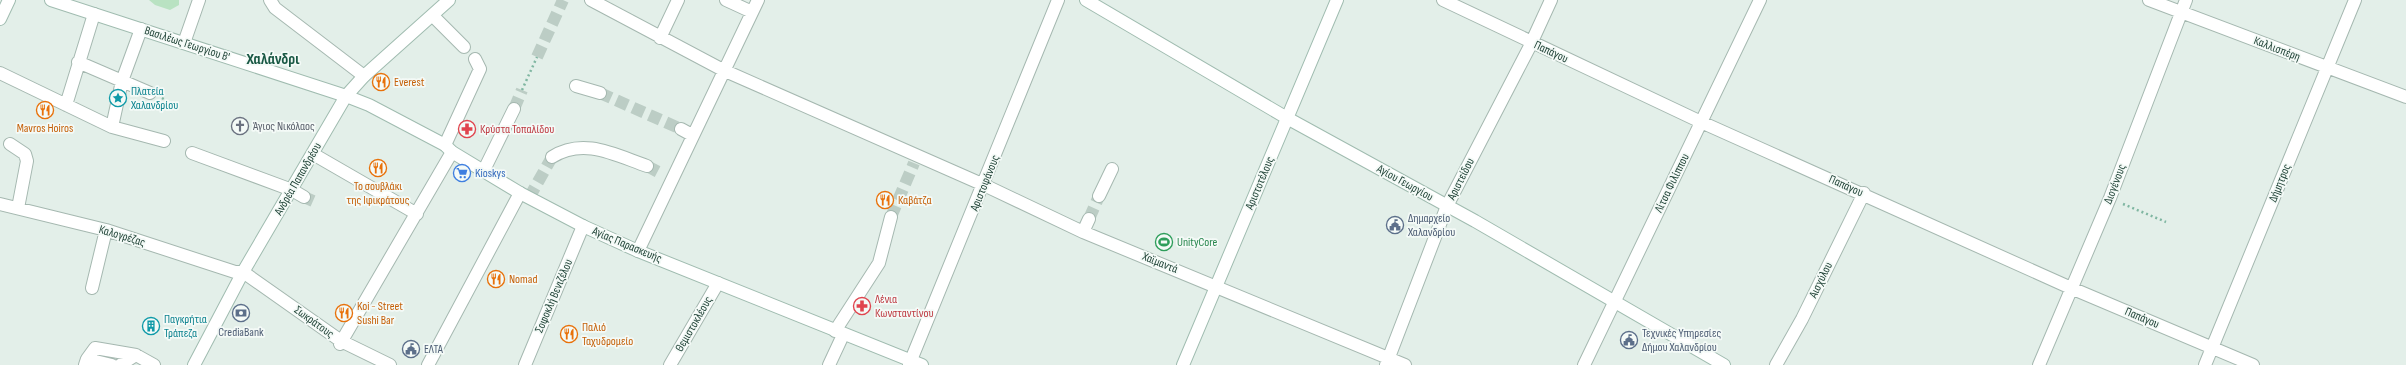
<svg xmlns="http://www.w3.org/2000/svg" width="2406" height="365" font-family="'Sofia Sans Condensed',sans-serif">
<rect width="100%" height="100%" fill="#e3efe9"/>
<path fill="#b9e2c2" d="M 149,0 L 179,0 L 179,5 L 170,10 L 155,5 Z"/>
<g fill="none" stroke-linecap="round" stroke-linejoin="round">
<path stroke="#bccdc5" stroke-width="12" stroke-dasharray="12 6" stroke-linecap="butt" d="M 537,57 L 563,0
M 600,93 L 681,129
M 514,109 L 522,90
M 647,166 L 662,174
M 304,197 L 313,201
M 529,198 L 552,157
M 891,217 L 914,163
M 1089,219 L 1099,196"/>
<g stroke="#a5b8b0" stroke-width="14">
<path id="street" d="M 270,0 L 275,8 L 364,76
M 591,0 L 723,70 L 984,185 L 1083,232 L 1405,365
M 726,0 L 752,12
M 1443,0 L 1701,122 L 2071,288 L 2253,365
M 2149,0 L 2406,97
M 433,16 L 464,47
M 660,38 L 678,0
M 184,43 L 199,0
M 78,62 L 150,93
M 0,73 L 112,127 L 164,141
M 576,86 L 600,93
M 66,105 L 94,14
M 112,127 L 122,81 L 141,29
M 681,129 L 692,135
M 10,144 L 25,154 L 27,161 L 18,208
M 445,145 L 480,69 L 475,59
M 192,153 L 292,190 L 304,197
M 313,154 L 417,214
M 552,157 C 584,137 615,155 647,166
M 484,170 L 514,109
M 1099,196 L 1112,169
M 0,204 L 106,230 L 235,272 L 243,272 L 341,341 L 390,365
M 1083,232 L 1089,219
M 638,251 L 758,0
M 92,288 L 106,230
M 835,331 L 879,263 L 891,217
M 340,344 L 452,152
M 87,359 L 95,348 L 136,355
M 85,365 L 87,359 L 112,365
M 120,365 L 136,355 L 154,365
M 428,365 L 520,193
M 525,365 L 583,226
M 670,365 L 718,283
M 829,365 L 843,335
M 909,365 L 1058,0
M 1386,365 L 1447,206 L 1529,48 L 1551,0
M 1584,365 L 1760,0
M 1776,365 L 1802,319 L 1864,193
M 2039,365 L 2110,198 L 2186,0
M 2205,365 L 2355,0"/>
</g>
<g stroke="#a0bcb0" stroke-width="14">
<path id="secondary" d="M 51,0 L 346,96 L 369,105 L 445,145 L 452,152 L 520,193 L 583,226 L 638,251 L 922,365
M 1086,0 L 1287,118 L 1475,221 L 1724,365
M 0,19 L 9,0
M 194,365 L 243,272 L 346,96 L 364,76 L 449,0
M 1183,365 L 1337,0"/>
</g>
<path stroke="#7fb6a1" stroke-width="2.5" stroke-dasharray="2 3" stroke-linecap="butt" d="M 522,90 L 537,57
M 162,98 L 167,101
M 2123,204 L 2166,222"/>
<use href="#street" stroke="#fff" stroke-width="12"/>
<use href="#secondary" stroke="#fff" stroke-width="12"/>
</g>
<defs>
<g id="restaurant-ring" transform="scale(0.9)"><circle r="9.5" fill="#f4faf7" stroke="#e8710a" stroke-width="1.5"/><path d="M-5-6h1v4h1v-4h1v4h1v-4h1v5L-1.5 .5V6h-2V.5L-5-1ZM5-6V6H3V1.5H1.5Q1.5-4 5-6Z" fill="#e8710a"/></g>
<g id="sight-ring" transform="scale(0.9)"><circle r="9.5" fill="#f4faf7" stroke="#0f9aa8" stroke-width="1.5"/><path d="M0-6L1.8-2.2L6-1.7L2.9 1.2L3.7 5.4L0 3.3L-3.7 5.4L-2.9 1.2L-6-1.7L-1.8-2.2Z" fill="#0f9aa8"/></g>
<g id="church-ring" transform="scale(0.9)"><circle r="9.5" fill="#f4faf7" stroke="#6b7280" stroke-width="1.5"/><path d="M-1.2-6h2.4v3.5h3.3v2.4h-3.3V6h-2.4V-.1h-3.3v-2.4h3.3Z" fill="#6b7280"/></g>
<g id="pharmacy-ring" transform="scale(0.9)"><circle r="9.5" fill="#f4faf7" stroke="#e0444e" stroke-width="1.5"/><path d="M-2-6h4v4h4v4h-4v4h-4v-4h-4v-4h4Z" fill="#e0444e"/></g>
<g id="supermarket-ring" transform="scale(0.9)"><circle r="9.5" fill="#f4faf7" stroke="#3f7fe0" stroke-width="1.5"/><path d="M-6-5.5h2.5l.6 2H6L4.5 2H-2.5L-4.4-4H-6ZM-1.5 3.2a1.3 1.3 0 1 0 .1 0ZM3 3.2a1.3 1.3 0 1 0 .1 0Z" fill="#3f7fe0"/></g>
<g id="civic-ring" transform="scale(0.9)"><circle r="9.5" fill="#f4faf7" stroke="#5c6f8a" stroke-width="1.5"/><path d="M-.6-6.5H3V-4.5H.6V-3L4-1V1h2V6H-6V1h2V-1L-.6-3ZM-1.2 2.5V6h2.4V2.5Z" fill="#5c6f8a"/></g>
<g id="stadium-ring" transform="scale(0.9)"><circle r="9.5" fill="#f4faf7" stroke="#2e9e5b" stroke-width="1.5"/><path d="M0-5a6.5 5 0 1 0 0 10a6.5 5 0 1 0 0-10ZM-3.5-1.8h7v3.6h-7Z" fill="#2e9e5b"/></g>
<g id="bank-ring" transform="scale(0.9)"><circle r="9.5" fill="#f4faf7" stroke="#5c6f8a" stroke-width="1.5"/><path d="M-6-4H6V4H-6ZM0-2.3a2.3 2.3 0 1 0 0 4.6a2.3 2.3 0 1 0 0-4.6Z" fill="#5c6f8a"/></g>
<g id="building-ring" transform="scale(0.9)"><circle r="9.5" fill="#f4faf7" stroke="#0f9aa8" stroke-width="1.5"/><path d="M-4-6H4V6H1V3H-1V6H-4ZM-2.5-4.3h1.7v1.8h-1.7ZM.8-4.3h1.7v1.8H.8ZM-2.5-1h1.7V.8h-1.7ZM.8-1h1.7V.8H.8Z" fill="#0f9aa8"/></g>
</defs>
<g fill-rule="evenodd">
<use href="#restaurant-ring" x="381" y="82"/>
<use href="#sight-ring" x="118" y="98"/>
<use href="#restaurant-ring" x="45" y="110"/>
<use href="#church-ring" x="240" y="126"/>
<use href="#pharmacy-ring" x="467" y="129"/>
<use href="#restaurant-ring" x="378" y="168"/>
<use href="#supermarket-ring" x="462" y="173"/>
<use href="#restaurant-ring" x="885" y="200"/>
<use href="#civic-ring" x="1395" y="225"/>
<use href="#stadium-ring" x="1164" y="242"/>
<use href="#restaurant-ring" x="496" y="279"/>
<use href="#pharmacy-ring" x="862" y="306"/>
<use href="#bank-ring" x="241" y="313"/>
<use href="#restaurant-ring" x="344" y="313"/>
<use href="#building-ring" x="151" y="326"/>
<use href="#restaurant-ring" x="569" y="334"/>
<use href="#civic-ring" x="1629" y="340"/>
<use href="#civic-ring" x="411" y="349"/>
</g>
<g text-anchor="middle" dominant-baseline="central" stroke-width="3.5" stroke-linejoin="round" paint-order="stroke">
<g font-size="12" fill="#204337" stroke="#f4faf7">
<text transform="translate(187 44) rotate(18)">Βασιλέως Γεωργίου Β'</text>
<text transform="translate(2277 49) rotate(21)">Καλλισπέρη</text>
<text transform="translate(1551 52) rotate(25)">Παπάγου</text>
<text transform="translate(298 179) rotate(-60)">Ανδρέα Παπανδρέου</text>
<text transform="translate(1461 179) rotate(-63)">Αριστείδου</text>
<text transform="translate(985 183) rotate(-68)">Αριστοφάνους</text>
<text transform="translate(1260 183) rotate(-67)">Αριστοτέλους</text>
<text transform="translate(1405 183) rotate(29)">Αγίου Γεωργίου</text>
<text transform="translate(1672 183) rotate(-64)">Λίτσα Φιλίππου</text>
<text transform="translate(2280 183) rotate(-68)">Δήμητρος</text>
<text transform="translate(2115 184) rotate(-69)">Διογένους</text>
<text transform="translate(1846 186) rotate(24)">Παπάγου</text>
<text transform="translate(122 236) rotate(17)">Καλογρέζας</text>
<text transform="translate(627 245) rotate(23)">Αγίας Παρασκευής</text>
<text transform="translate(1160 263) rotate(22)">Χαϊμαντά</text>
<text transform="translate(1821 280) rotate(-64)">Αισχύλου</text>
<text transform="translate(554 296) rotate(-67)">Σοφοκλή Βενιζέλου</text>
<text transform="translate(2142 318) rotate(23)">Παπάγου</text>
<text transform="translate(314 322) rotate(36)">Σωκράτους</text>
<text transform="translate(694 324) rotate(-60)">Θεμιστοκλέους</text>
</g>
<g font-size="12" fill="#c56008" stroke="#f4faf7" text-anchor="start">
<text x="394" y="82">Everest</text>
<text x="45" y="128" text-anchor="middle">Mavros Hoiros</text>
<text x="378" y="186" text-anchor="middle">Το σουβλάκι<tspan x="378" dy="14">της Ιφικράτους</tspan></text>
<text x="898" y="200">Καβάτζα</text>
<text x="509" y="279">Nomad</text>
<text x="357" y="306">Koi - Street<tspan x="357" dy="14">Sushi Bar</tspan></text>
<text x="582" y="327">Παλιό<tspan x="582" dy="14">Ταχυδρομείο</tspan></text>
</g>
<g font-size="12" fill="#0d838f" stroke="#f4faf7" text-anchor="start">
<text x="131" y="91">Πλατεία<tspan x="131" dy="14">Χαλανδρίου</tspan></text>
<text x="164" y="319">Παγκρήτια<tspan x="164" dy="14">Τράπεζα</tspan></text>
</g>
<g font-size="12" fill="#5b616d" stroke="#f4faf7" text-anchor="start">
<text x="253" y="126">Άγιος Νικόλαος</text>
</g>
<g font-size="12" fill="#be3a42" stroke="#f4faf7" text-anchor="start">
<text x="480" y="129">Κρύστα Τοπαλίδου</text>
<text x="875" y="299">Λένια<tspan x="875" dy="14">Κωνσταντίνου</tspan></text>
</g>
<g font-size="12" fill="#366cbe" stroke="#f4faf7" text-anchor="start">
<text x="475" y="173">Kioskys</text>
</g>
<g font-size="12" fill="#4e5e75" stroke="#f4faf7" text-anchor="start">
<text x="1408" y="218">Δημαρχείο<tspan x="1408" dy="14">Χαλανδρίου</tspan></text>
<text x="241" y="332" text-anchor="middle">CrediaBank</text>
<text x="1642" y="333">Τεχνικές Υπηρεσίες<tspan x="1642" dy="14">Δήμου Χαλανδρίου</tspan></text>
<text x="424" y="349">ΕΛΤΑ</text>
</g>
<g font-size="12" fill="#27864d" stroke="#f4faf7" text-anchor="start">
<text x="1177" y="242">UnityCore</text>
</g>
<g font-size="16" font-weight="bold" fill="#195844" stroke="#f4faf7">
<text x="273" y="59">Χαλάνδρι</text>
</g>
</g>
</svg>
